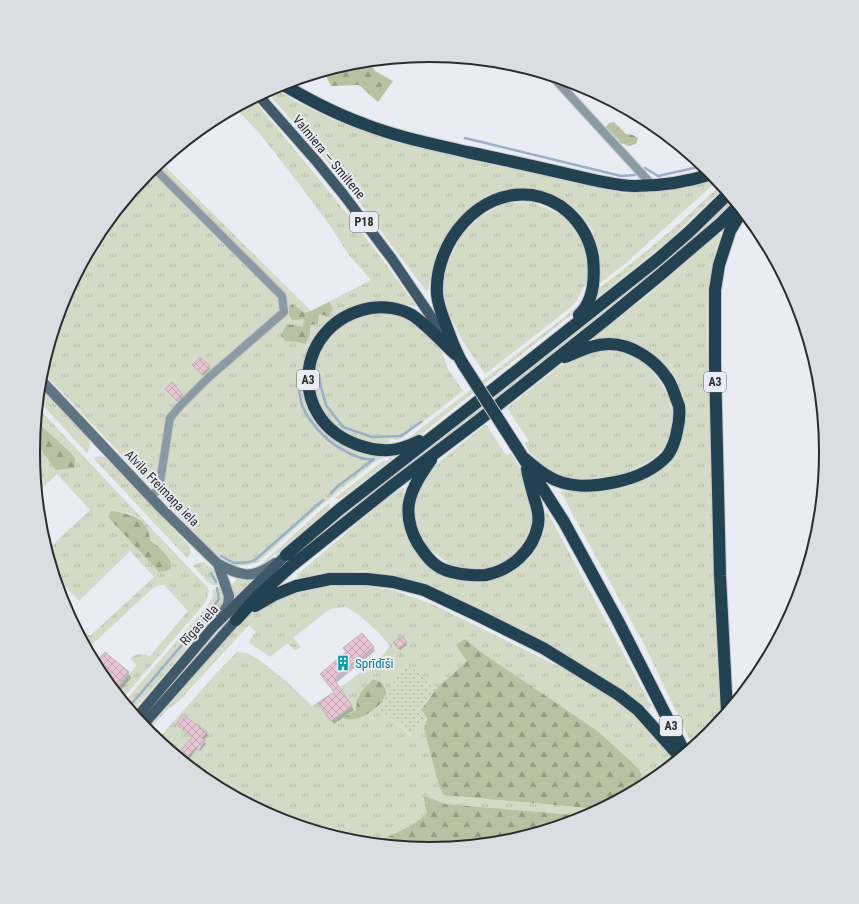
<svg xmlns="http://www.w3.org/2000/svg" width="859" height="904" font-family="'Roboto Condensed',sans-serif">
<defs>
<pattern id="grass-tufts" width="24" height="20" patternUnits="userSpaceOnUse"><rect width="24" height="20" fill="#d3dac6"/><path d="M3 7l-1-3M5 7V3M7 7l1-3M15 17l-1-3M17 17v-4M19 17l1-3" fill="none" stroke="#b5bbaa"/></pattern>
<pattern id="forest-firs" width="22" height="20" patternUnits="userSpaceOnUse"><rect width="22" height="20" fill="#b6c2a1"/><path d="M5 1l3.5 6h-7zM16 11l3.5 6h-7z" fill="#949e84"/></pattern>
<pattern id="park-dots" width="8" height="8" patternUnits="userSpaceOnUse"><rect width="8" height="8" fill="#d3dac6"/><path d="M2 2h.1M6 6h.1" fill="none" stroke="#b5bbaa" stroke-width="1.8" stroke-linecap="round"/></pattern>
<pattern id="building-cross-hatch" width="8" height="8" patternUnits="userSpaceOnUse"><rect width="8" height="8" fill="#e8c3d4"/><path d="M0 0l8 8M0 8l8-8" fill="none" stroke="#c7a8b6"/></pattern>
</defs>
<rect width="100%" height="100%" fill="#e9ecf2"/>
<path fill="url(#grass-tufts)" fill-rule="evenodd" d="M 275,87 L 293,100 L 336,121 L 398,143 L 589,186 L 624,193 L 664,191 L 697,185 L 715,179 L 715,183 L 627,262 L 599,284 L 600,261 L 593,231 L 578,211 L 568,203 L 550,195 L 521,189 L 490,196 L 460,218 L 441,244 L 427,292 L 338,174 L 267,92 Z
M 253,99 C 309,167 366,234 416,306 L 378,301 L 350,308 L 328,322 L 311,344 L 303,372 L 303,393 L 312,416 L 332,438 L 354,451 L 380,455 L 383,457 L 376,461 L 320,506 L 257,563 L 245,565 L 232,567 L 219,558 L 42,371 L 63,300 L 100,232 L 149,171 L 161,162 L 311,311 L 371,280 L 349,255 L 331,227 L 299,184 L 260,134 L 236,108 Z
M 720,184 L 723,188 L 669,240 L 599,296 L 596,296 L 598,289 L 627,267 L 681,222 L 718,187 Z
M 730,196 L 735,202 L 708,228 L 591,326 L 285,564 L 286,562 L 314,537 Z
M 532,202 L 562,215 L 574,227 L 585,244 L 589,265 L 588,284 L 583,287 L 581,293 L 575,303 L 561,315 L 485,374 L 462,340 L 448,311 L 442,287 L 447,265 L 461,236 L 480,217 L 505,203 Z
M 719,233 L 721,235 L 714,258 L 708,293 L 707,332 L 721,719 L 710,733 L 693,747 L 645,646 L 560,491 L 598,492 L 631,486 L 651,476 L 670,462 L 681,443 L 685,422 L 683,395 L 673,373 L 649,351 L 625,341 L 602,338 L 594,339 L 593,336 L 646,297 Z
M 582,302 L 576,311 L 424,432 L 409,441 L 402,443 L 571,312 Z
M 380,313 L 400,316 L 421,329 L 441,349 L 448,369 L 463,391 L 403,437 L 398,440 L 391,439 L 387,445 L 379,447 L 357,441 L 329,421 L 321,408 L 315,387 L 316,363 L 321,351 L 333,333 L 353,319 Z
M 606,351 L 626,352 L 647,365 L 661,383 L 669,398 L 673,414 L 671,431 L 665,446 L 653,459 L 624,474 L 593,479 L 569,480 L 555,474 L 544,466 L 530,453 L 524,443 L 529,441 L 507,408 L 560,366 L 585,354 Z
M 39,390 L 41,390 L 48,394 L 86,436 C 91,443 91,444 87,453 L 38,400 Z
M 37,407 L 208,588 L 209,591 L 207,599 L 204,604 L 122,699 L 115,691 L 137,665 L 130,659 C 136,653 142,653 150,656 L 188,611 L 164,585 L 159,585 L 153,588 L 87,649 L 85,645 L 88,642 L 78,631 L 76,627 L 78,624 L 90,636 L 154,577 L 130,551 L 79,601 L 55,576 L 47,550 L 90,510 L 57,474 L 37,493 L 33,452 L 34,442 L 48,461 L 75,458 L 70,452 L 36,421 ZM 111,511 L 119,511 L 124,513 L 132,514 L 138,517 L 145,525 L 150,540 L 160,548 L 171,562 L 171,563 L 161,572 L 108,517 Z
M 486,424 L 506,455 L 511,453 L 527,481 L 534,511 L 526,543 L 509,560 L 492,568 L 469,569 L 449,564 L 427,547 L 415,521 L 416,501 L 423,482 L 438,463 Z
M 99,456 L 105,457 L 123,474 L 189,546 L 191,553 L 187,558 L 94,459 Z
M 390,457 L 393,458 L 343,497 L 338,499 L 335,498 L 383,461 L 387,461 Z
M 404,487 L 403,505 L 406,532 L 419,555 L 443,576 L 478,583 L 504,576 L 529,559 L 544,533 L 546,510 L 651,705 L 649,710 L 624,691 L 576,663 L 417,583 L 365,571 L 319,575 L 299,579 L 297,577 L 298,574 L 386,499 Z
M 329,503 L 330,506 L 329,509 L 277,554 L 275,554 L 260,567 L 258,567 Z
M 204,562 C 212,567 218,574 222,583 C 219,584 216,586 213,585 C 206,583 198,570 193,566 L 198,563 Z
M 239,578 L 250,578 L 252,580 L 250,583 L 236,597 L 234,596 L 231,585 Z
M 354,584 L 392,590 L 432,604 L 590,682 L 639,716 L 675,761 L 650,782 L 644,785 L 639,769 L 599,732 L 481,652 L 465,640 L 467,661 L 437,688 L 408,664 L 397,676 L 387,692 L 383,683 L 373,679 C 363,690 358,695 356,710 L 343,718 L 371,711 L 379,704 L 378,708 L 411,736 L 427,718 L 424,729 L 439,786 L 443,795 L 598,809 L 586,816 L 445,804 L 423,795 L 427,814 L 410,826 L 375,843 L 352,841 L 278,818 L 209,782 L 158,739 L 221,668 L 237,652 L 247,653 L 258,659 L 287,682 L 312,706 L 340,688 L 383,655 L 390,646 L 379,633 L 359,615 L 346,607 L 330,609 L 293,638 L 301,647 L 296,650 L 292,648 L 288,643 L 270,657 L 248,642 L 256,632 L 249,625 L 179,701 C 167,709 157,720 148,731 L 146,728 L 161,714 L 218,648 L 244,619 L 265,604 L 288,593 L 323,586 Z
M 223,587 L 223,603 L 219,611 L 132,712 L 124,702 L 208,605 L 213,596 L 213,590 Z"/>
<path fill="url(#forest-firs)" d="M 369,61 L 375,71 L 393,81 L 378,102 L 359,85 L 331,86 L 324,72 L 352,63 Z
M 614,122 L 626,134 L 633,135 L 638,138 L 636,144 L 629,146 L 621,143 L 606,127 L 609,123 Z
M 329,302 L 333,309 L 328,316 L 319,314 L 318,324 L 310,325 L 310,335 L 305,344 C 297,341 292,342 285,341 L 281,335 L 287,324 L 303,327 L 304,319 L 292,320 L 289,315 L 289,307 L 293,304 L 305,313 L 311,311 Z
M 36,421 L 70,452 L 75,458 L 75,468 L 56,470 L 34,442 Z
M 111,511 C 118,511 119,512 126,514 C 140,516 149,526 150,540 L 160,548 L 166,555 L 171,562 L 171,569 L 166,571 L 159,572 L 108,517 Z
M 465,639 L 481,652 L 599,732 L 639,769 L 644,785 L 598,809 L 443,795 L 439,786 L 424,729 L 427,718 L 421,710 L 437,688 L 467,661 L 456,645 Z
M 373,679 L 383,683 L 388,697 C 375,708 361,724 343,718 L 356,710 L 357,700 L 362,691 Z
M 423,795 L 445,804 L 586,816 L 581,818 L 507,841 L 429,848 L 375,843 L 410,826 L 427,814 Z"/>
<path fill="url(#park-dots)" d="M 408,664 L 437,688 L 421,710 L 427,718 L 412,736 L 378,708 L 391,685 L 397,676 Z"/>
<path fill="#0003" d="M 195,367 L 209,367 L 210,369 L 203,376 Z
M 172,384 L 184,398 L 179,403 L 168,391 Z
M 406,643 L 407,645 L 400,650 L 396,645 Z
M 373,647 L 375,651 L 336,683 L 354,710 L 334,724 L 322,707 L 335,693 L 321,674 Z
M 96,665 L 128,673 L 131,678 L 118,694 L 100,672 Z
M 177,724 L 206,733 L 208,735 L 203,741 L 206,744 L 200,751 L 197,749 L 186,763 L 162,743 L 165,740 L 181,752 L 193,738 L 178,726 Z"/>
<g fill="none" stroke-linecap="round" stroke-linejoin="round">
<path stroke="#99afca" stroke-width="2.5" d="M 465,138 L 621,176 L 635,175
M 645,168 L 658,176 L 703,166
M 319,375 L 321,387 L 326,405 L 343,427 L 372,437 L 401,436 L 421,422
M 298,378 C 299,387 299,396 302,405 C 306,416 316,428 324,436 C 334,446 360,462 374,459 L 338,486 L 331,493
M 221,556 L 234,563 L 249,562 L 255,560 L 323,500
M 211,573 L 216,582
M 129,707 L 204,619 L 219,599 L 217,588"/>
</g>
<path fill="url(#building-cross-hatch)" stroke="#bcb5b8" d="M 200,357 L 210,366 L 202,374 L 192,365 Z
M 172,382 L 183,395 L 177,401 L 165,389 Z
M 362,633 L 374,647 L 334,679 L 352,706 L 331,721 L 318,703 L 334,692 L 320,674 L 346,652 L 343,648 Z
M 402,636 L 407,642 L 398,649 L 393,642 Z
M 105,652 L 129,672 L 114,690 L 100,672 L 95,664 Z
M 183,715 L 207,732 L 202,738 L 205,741 L 199,750 L 196,747 L 184,761 L 177,755 L 192,737 L 176,724 Z"/>
<g fill="none" stroke-linecap="round" stroke-linejoin="round">
<g stroke="#c7c9cf" stroke-width="10">
<path id="street" d="M 553,77 L 652,185
M 151,496 L 159,489 L 170,418 L 180,406 L 208,378 L 284,312 L 282,296 L 154,168"/>
</g>
<g stroke="#c7c9cf" stroke-width="12">
<path id="secondary" d="M 40,379 L 161,508 L 218,564 L 229,596 L 228,605 L 221,615
M 218,564 C 242,576 251,580 275,563"/>
</g>
<g stroke="#c7c9cf" stroke-width="12">
<path id="primary" d="M 259,96 L 317,162 L 343,194 L 392,259 L 449,343
M 137,717 L 213,627 L 286,555
M 143,725 L 236,620"/>
</g>
<g stroke="#c7c9cf" stroke-width="14">
<path id="highway" d="M 282,84 C 309,100 336,114 364,124 C 397,137 433,144 467,152 C 511,161 554,171 598,181 C 610,183 622,186 635,186 C 661,186 687,182 712,174
M 463,364 C 456,353 452,341 447,328 C 443,317 438,306 437,294 C 434,243 479,188 532,195 C 545,197 558,203 568,212 C 582,225 590,239 593,258 C 595,277 594,301 579,315
M 419,441 C 397,452 381,453 358,445 C 284,419 296,321 371,308 C 384,306 400,308 412,315 C 426,324 442,342 455,354
M 515,445 L 564,522 L 618,621 L 685,753
M 524,458 C 531,464 538,470 546,475 C 568,489 591,487 616,482 C 635,478 654,470 667,456 C 672,450 676,438 677,431 C 679,423 680,414 679,406 C 678,403 676,399 675,395 C 673,390 671,383 667,378 C 655,360 632,344 609,344 C 593,344 580,351 565,357
M 431,460 C 422,473 412,487 409,503 C 407,517 411,532 418,544 C 423,551 428,560 436,565 C 443,571 452,572 461,574 C 469,575 478,576 486,575 C 511,570 533,551 538,525 C 540,511 535,503 532,490 C 530,483 528,476 527,469
M 286,555 L 340,509 L 467,410 L 658,259 L 689,232 L 728,194
M 255,606 L 274,595 L 296,586 L 330,579 L 367,579 L 393,582 L 424,590 L 479,616 L 543,648 L 619,695 L 638,710 L 680,757
M 236,620 L 257,597 L 290,567 L 393,485 L 479,420 L 604,321 L 660,275 L 721,223 L 738,206
M 727,712 L 720,576 L 715,364 L 715,290 L 719,265 L 730,231 L 742,211"/>
</g>
<use href="#street" stroke="#8c9ba3" stroke-width="8"/>
<use href="#secondary" stroke="#5e7480" stroke-width="10"/>
<use href="#primary" stroke="#3e5867" stroke-width="10"/>
<use href="#highway" stroke="#224151" stroke-width="12"/>
<g stroke="#c7c9cf" stroke-width="14" stroke-linecap="butt">
<path id="highway-bridge" d="M 463,364 L 515,445"/>
</g>
<use href="#highway-bridge" stroke="#224151" stroke-width="12"/>
</g>
<defs>
<g id="building-bare" transform="scale(1.2)"><path d="M-4-6H4V6H1V3H-1V6H-4ZM-2.5-4.3h1.7v1.8h-1.7ZM.8-4.3h1.7v1.8H.8ZM-2.5-1h1.7V.8h-1.7ZM.8-1h1.7V.8H.8Z" fill="#0f9aa8" stroke="#e9ecf2" stroke-width="2.5" paint-order="stroke"/></g>
</defs>
<g fill-rule="evenodd">
<use href="#building-bare" x="343" y="663"/>
</g>
<g text-anchor="middle" dominant-baseline="central" stroke-width="4" stroke-linejoin="round" paint-order="stroke">
<g fill="#e9ecf2" stroke="#646669" stroke-width="1">
<rect x="350" y="212" width="28" height="20" rx="3"/>
<rect x="297" y="370" width="22" height="20" rx="3"/>
<rect x="704" y="372" width="22" height="20" rx="3"/>
<rect x="660" y="716" width="22" height="20" rx="3"/>
</g>
<g font-size="12" font-weight="bold" fill="#2b2c2e">
<text x="364" y="222">P18</text>
<text x="308" y="380">A3</text>
<text x="715" y="382">A3</text>
<text x="671" y="726">A3</text>
</g>
<g font-size="13" fill="#2b2c2e" stroke="#e9ecf2">
<text transform="translate(329 157) rotate(50)">Valmiera — Smiltene</text>
<text transform="translate(162 488) rotate(46)">Alvila Freimaņa iela</text>
<text transform="translate(199 625) rotate(-48)">Rīgas iela</text>
</g>
<g font-size="13" fill="#0d838f" stroke="#e9ecf2" text-anchor="start">
<text x="355" y="663">Sprīdīši</text>
</g>
</g>
<path d="M0 0H859V904H0ZM429 62H430A389 389 0 0 1 819 451V453A389 389 0 0 1 430 842H429A389 389 0 0 1 40 453V451A389 389 0 0 1 429 62Z" fill="#dadde2" fill-rule="evenodd"/>
<path fill="none" stroke="#2b2c2e" stroke-width="2" d="M429 62H430A389 389 0 0 1 819 451V453A389 389 0 0 1 430 842H429A389 389 0 0 1 40 453V451A389 389 0 0 1 429 62Z"/>
</svg>
